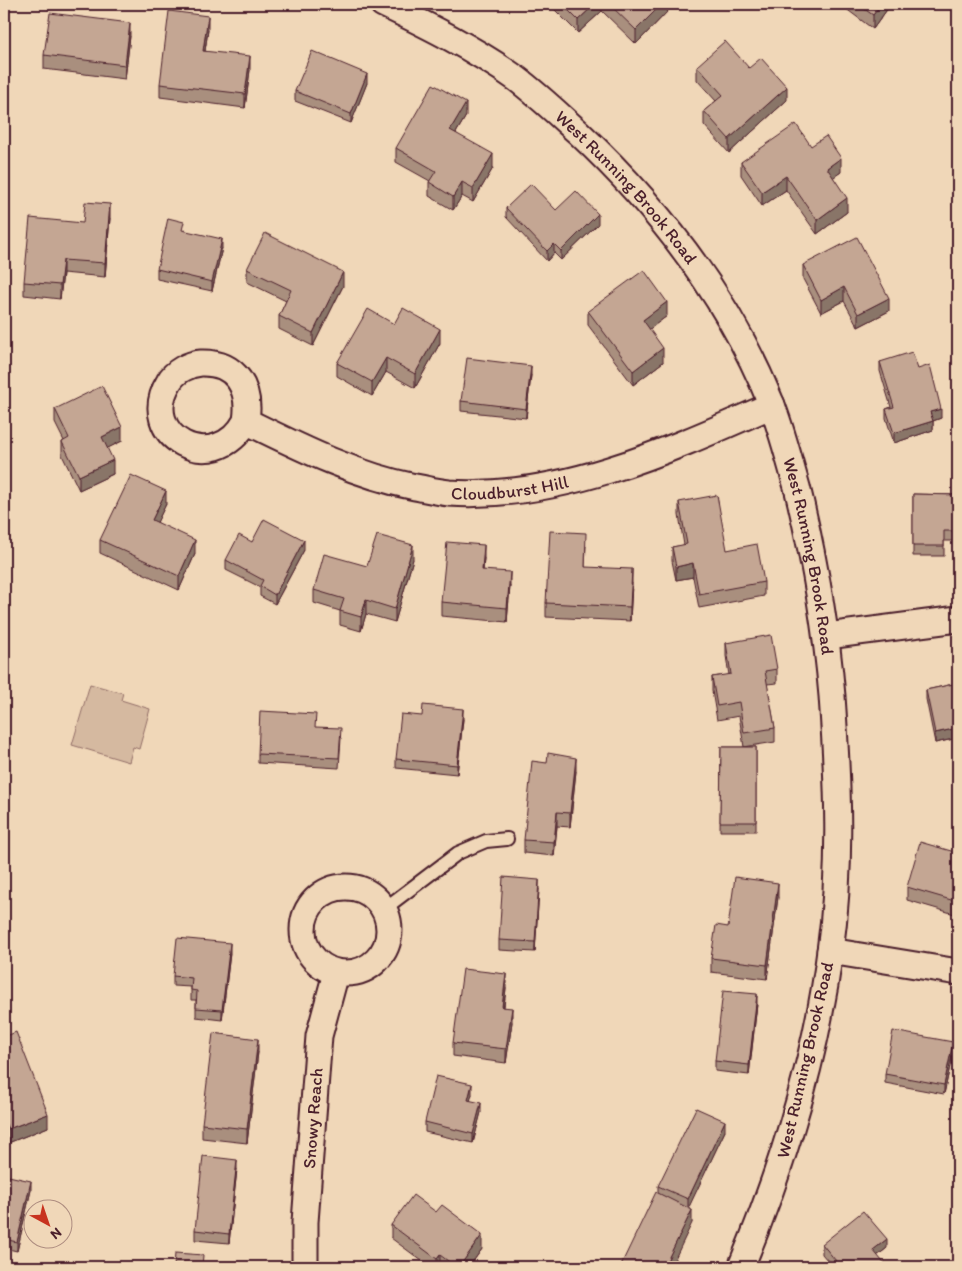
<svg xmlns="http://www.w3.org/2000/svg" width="962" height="1271" font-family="Itim,sans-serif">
<rect width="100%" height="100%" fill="#f0d7b8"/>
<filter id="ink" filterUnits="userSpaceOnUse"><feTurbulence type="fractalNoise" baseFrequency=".02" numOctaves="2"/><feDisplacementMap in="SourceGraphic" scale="10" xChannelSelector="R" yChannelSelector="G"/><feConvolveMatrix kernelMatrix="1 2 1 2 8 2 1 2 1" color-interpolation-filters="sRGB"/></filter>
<g filter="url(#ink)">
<path fill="#d5b9a0" stroke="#906c66" d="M 90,684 L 123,693 L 121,700 L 150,709 L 139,749 L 133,747 L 129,762 L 72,745 Z"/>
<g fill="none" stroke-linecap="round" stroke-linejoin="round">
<g stroke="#4a1f2b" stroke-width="16">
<path id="service" d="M 384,909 L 458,853 L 486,841 L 507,839"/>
</g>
<g stroke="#4a1f2b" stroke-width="29">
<g id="minor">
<path id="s1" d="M 383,4 C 429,26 475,49 517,79 C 538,95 558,114 578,132 C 660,209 729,298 771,403 C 782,430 789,460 797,487 C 814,557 826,625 832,696 C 838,781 842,867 830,951 C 816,1060 783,1166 741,1267"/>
<path id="s2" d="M 246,421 C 251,389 237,362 201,363 C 189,364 175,371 169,382 C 136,436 214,479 246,421 C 301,448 355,475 415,487 C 426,489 438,492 449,493 C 561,500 672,449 772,405"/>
<path d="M 827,636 L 958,619"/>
<circle cx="346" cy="930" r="43"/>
<path d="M 830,951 L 958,972"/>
<path id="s3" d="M 305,1267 L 305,1222 L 319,1036 L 336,973"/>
</g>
</g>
<use href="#service" stroke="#f0d7b8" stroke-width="12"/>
<use href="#minor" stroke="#f0d7b8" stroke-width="25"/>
</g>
<path fill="#a98f7e" stroke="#4a1f2b" d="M 550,4 L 668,4 L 668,11 L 636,44 L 602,11 L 578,33 L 550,5 Z
M 845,4 L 891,4 L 873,29 L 845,8 Z
M 208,30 L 205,51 L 250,70 L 245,108 L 160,97 L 160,84 Z
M 130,36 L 125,79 L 44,69 L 44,55 Z
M 697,66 L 749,68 L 787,100 L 729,153 L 704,125 L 704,111 L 716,101 L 697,80 Z
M 367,83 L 351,123 L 295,101 L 295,91 Z
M 466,116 L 456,133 L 493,168 L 473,202 L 462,196 L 453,210 L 429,196 L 429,182 L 430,181 L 396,162 L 396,148 Z
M 811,146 L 841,172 L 833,177 L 847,212 L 817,234 L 786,190 L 762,206 L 741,175 L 741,162 Z
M 506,208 L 556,210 L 598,224 L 561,260 L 554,253 L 547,261 L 506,217 Z
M 110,218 L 105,277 L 63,273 L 60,299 L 24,295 L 24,282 Z
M 184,230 L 222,248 L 212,291 L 157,279 L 157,269 Z
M 803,265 L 889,311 L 858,327 L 844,301 L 821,313 L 803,279 Z
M 247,269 L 343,286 L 313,346 L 279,329 L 279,316 L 286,301 L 247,282 Z
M 588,311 L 667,316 L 649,329 L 663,362 L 633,385 L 588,325 Z
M 394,324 L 440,343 L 415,388 L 386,372 L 372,396 L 337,376 L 337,363 Z
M 880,362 L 918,369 L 941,418 L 933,421 L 933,430 L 894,443 L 886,418 L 886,409 L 891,407 L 880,371 Z
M 531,375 L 526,418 L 461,411 L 461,401 Z
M 55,409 L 122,441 L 107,448 L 113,474 L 79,490 L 62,455 L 62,442 L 64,441 L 55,423 Z
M 913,494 L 958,495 L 958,541 L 944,541 L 944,556 L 913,556 Z
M 679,502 L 727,550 L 764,582 L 764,596 L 699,608 L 693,577 L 676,580 L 672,561 L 672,547 L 684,545 L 679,515 Z
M 166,504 L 157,522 L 195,554 L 179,590 L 100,553 L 100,540 Z
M 252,542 L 304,550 L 275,604 L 260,596 L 260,587 L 226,570 L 226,560 Z
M 586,546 L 585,567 L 632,583 L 630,621 L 546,617 L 546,603 Z
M 484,558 L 483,570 L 510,586 L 507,622 L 441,616 L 441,602 Z
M 413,559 L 395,622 L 366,614 L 361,631 L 340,625 L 340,611 L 314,603 L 314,590 L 367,566 Z
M 726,643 L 777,669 L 777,683 L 767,684 L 775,728 L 775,742 L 744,747 L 739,716 L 717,720 L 712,691 L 712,677 L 729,675 L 726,656 Z
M 958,683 L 958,738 L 935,743 L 926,699 L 926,690 Z
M 422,716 L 463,719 L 457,774 L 396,768 L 396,759 Z
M 341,738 L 339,768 L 258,763 L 258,754 Z
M 721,747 L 756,747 L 756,831 L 720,831 Z
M 576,771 L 570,827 L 557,826 L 554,856 L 524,853 L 524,840 Z
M 958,853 L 958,915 L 907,900 L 907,887 Z
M 539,889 L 535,952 L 499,950 L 499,940 Z
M 778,897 L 767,979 L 711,972 L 711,958 L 728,927 Z
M 230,953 L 222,1020 L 196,1017 L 196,1000 L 191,1000 L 191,987 L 173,986 L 173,976 Z
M 506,988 L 504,1007 L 512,1022 L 506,1063 L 453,1056 L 453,1043 Z
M 757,1004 L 749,1075 L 715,1071 L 715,1061 Z
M 4,1037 L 48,1127 L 8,1143 L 4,1133 Z
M 258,1052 L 247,1143 L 202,1138 L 202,1124 Z
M 953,1052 L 944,1094 L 885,1083 L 885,1074 Z
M 472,1094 L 470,1100 L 481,1112 L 473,1143 L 425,1132 L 425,1122 Z
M 725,1131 L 688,1208 L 692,1223 L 658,1193 L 658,1186 Z
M 237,1169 L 229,1243 L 195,1240 L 195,1230 Z
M 4,1175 L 31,1190 L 17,1251 L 4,1248 Z
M 391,1225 L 482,1249 L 469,1267 L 430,1267 L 391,1238 Z
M 822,1244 L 887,1248 L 877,1256 L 887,1267 L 833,1267 L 822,1254 Z"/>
<path fill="#897467" stroke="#4a1f2b" d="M 595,4 L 602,4 L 602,11 L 578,33 L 578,20 Z
M 662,4 L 668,4 L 668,11 L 636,44 L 636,30 Z
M 881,4 L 891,4 L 873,29 L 873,15 Z
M 208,16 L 208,30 L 203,64 L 203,51 Z
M 130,23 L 130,36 L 125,79 L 125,65 Z
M 250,56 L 250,70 L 245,108 L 245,94 Z
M 367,74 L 367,83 L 351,123 L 351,114 Z
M 787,87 L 787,100 L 729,153 L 729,139 Z
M 466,103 L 466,116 L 450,143 L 450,130 Z
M 493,154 L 493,168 L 473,202 L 473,188 Z
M 841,158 L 841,172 L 827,182 L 827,168 Z
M 786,176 L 786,190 L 762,206 L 762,192 Z
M 462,182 L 462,196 L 453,210 L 453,197 Z
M 847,198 L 847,212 L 817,234 L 817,220 Z
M 110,204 L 110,218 L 105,277 L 105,263 Z
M 598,214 L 598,224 L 561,260 L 561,251 Z
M 222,239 L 222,248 L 212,291 L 212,282 Z
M 554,244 L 554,253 L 547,261 L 547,251 Z
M 63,260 L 63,273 L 60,299 L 60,285 Z
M 343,272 L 343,286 L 313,346 L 313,333 Z
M 844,287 L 844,301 L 821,313 L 821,300 Z
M 889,298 L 889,311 L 858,327 L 858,314 Z
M 667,302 L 667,316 L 643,334 L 643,320 Z
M 440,329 L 440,343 L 415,388 L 415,374 Z
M 663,348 L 663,362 L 633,385 L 633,371 Z
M 386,358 L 386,372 L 372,396 L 372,382 Z
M 531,366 L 531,375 L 526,418 L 526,409 Z
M 941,409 L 941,418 L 930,422 L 930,412 Z
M 933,421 L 933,430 L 894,443 L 894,433 Z
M 122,427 L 122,441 L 102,451 L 102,437 Z
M 113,460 L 113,474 L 79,490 L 79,476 Z
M 166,491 L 166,504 L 152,533 L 152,520 Z
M 195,540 L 195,554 L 179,590 L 179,576 Z
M 304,540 L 304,550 L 275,604 L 275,595 Z
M 413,545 L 413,559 L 395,622 L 395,609 Z
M 484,545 L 484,558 L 482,583 L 482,570 Z
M 693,563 L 693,577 L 676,580 L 676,567 Z
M 632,569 L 632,583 L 630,621 L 630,607 Z
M 510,572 L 510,586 L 507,622 L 507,608 Z
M 366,600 L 366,614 L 361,631 L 361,617 Z
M 463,709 L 463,719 L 457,774 L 457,765 Z
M 958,728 L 958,738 L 935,743 L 935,733 Z
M 576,758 L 576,771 L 570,827 L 570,813 Z
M 557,812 L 557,826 L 554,856 L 554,842 Z
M 539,880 L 539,889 L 535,952 L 535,942 Z
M 778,883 L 778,897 L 767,979 L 767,965 Z
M 230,943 L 230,953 L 222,1020 L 222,1010 Z
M 506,974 L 506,988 L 502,1020 L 502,1007 Z
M 757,994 L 757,1004 L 749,1075 L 749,1065 Z
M 512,1008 L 512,1022 L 506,1063 L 506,1049 Z
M 258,1039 L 258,1052 L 247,1143 L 247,1129 Z
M 953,1042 L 953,1052 L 944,1094 L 944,1085 Z
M 472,1084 L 472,1094 L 468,1109 L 468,1100 Z
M 481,1103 L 481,1112 L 473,1143 L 473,1134 Z
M 48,1114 L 48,1127 L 8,1143 L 8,1129 Z
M 725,1121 L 725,1131 L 688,1209 L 688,1199 Z
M 237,1160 L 237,1169 L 229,1243 L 229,1234 Z
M 31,1181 L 31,1190 L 17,1251 L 17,1242 Z
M 692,1210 L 692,1223 L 671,1267 L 664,1267 Z
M 482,1235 L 482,1249 L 469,1267 L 459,1267 Z
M 887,1239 L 887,1248 L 873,1259 L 873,1250 Z
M 440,1255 L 440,1267 L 437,1267 L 437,1259 Z"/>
<path fill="#c4a693" stroke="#4a1f2b" d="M 562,4 L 595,4 L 578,20 Z
M 609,4 L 662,4 L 636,30 Z
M 857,4 L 881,4 L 873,15 Z
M 169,11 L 208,16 L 203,51 L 250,56 L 245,94 L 160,84 Z
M 50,13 L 130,23 L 125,65 L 44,55 Z
M 725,41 L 749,68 L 761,58 L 787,87 L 729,139 L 704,111 L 723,95 L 697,66 Z
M 312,51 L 367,74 L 351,114 L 295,91 Z
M 433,84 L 466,103 L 450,130 L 493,154 L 473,188 L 462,182 L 453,197 L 429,182 L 436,171 L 396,148 Z
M 796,124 L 811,146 L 826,136 L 841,158 L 827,168 L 847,198 L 817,220 L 786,176 L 762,192 L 741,162 Z
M 531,184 L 556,210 L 576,191 L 598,214 L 561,251 L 554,244 L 547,251 L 506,208 Z
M 85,202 L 110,204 L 105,263 L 63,260 L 60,285 L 24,282 L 30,218 L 83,223 Z
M 168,218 L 184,222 L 182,230 L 222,239 L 212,282 L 157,269 Z
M 265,233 L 343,272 L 313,333 L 279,316 L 291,290 L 247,269 Z
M 857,237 L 889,298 L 858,314 L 844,287 L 821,300 L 803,265 Z
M 644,270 L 667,302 L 643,320 L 663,348 L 633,371 L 588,311 Z
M 403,308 L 440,329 L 415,374 L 386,358 L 372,382 L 337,363 L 368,309 L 394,324 Z
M 912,352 L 918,369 L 930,365 L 941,409 L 930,412 L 933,421 L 894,433 L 886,409 L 894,407 L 880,362 Z
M 467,358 L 531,366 L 526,409 L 461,401 Z
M 102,386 L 122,427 L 102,437 L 113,460 L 79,476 L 62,442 L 69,438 L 55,409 Z
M 131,475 L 166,491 L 152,520 L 195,540 L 179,576 L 100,540 Z
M 913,494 L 958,495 L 958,531 L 944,531 L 944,546 L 913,546 Z
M 717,495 L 727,550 L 757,544 L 764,582 L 699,594 L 693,563 L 676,567 L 672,547 L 687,544 L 679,502 Z
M 264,519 L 304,540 L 275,595 L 260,586 L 263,580 L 226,560 L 239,535 L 252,542 Z
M 550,531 L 586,533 L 585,567 L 632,569 L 630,607 L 546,603 Z
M 377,535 L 413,545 L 395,609 L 366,600 L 361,617 L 340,611 L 344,599 L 314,590 L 324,554 L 367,566 Z
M 447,542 L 484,545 L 482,570 L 510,572 L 507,608 L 441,602 Z
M 771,635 L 777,669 L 765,671 L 775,728 L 744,733 L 739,702 L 717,706 L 712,677 L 731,674 L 726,643 Z
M 958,683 L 958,728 L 935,733 L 926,690 Z
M 423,705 L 463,709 L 457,765 L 396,759 L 401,714 L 422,716 Z
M 260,711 L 316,714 L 315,727 L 341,728 L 339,758 L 258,754 Z
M 721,747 L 756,747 L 756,822 L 720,822 Z
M 548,753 L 576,758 L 570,813 L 557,812 L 554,842 L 524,840 L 532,761 L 547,763 Z
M 920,842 L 958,853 L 958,902 L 907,887 Z
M 503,877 L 539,880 L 535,942 L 499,940 Z
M 735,877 L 778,883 L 767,965 L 711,958 L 716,925 L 728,927 Z
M 177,938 L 230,943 L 222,1010 L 196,1008 L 197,991 L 191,990 L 192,978 L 173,976 Z
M 463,969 L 506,974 L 502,1007 L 512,1008 L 506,1049 L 453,1043 Z
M 723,991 L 757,994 L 749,1065 L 715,1061 Z
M 893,1031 L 953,1042 L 944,1085 L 885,1074 Z
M 16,1032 L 48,1114 L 8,1129 L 4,1120 L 4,1037 Z
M 213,1033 L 258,1039 L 247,1129 L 202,1124 Z
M 436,1076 L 472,1084 L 468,1100 L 481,1103 L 473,1134 L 425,1122 Z
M 696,1108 L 725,1121 L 688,1199 L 658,1186 Z
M 203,1156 L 237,1160 L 229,1234 L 195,1230 Z
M 4,1175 L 31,1181 L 17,1242 L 4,1239 Z
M 656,1192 L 692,1210 L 664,1267 L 620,1267 Z
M 413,1195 L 436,1212 L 442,1205 L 482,1235 L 459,1267 L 456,1267 L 440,1255 L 437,1259 L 391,1225 Z
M 863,1211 L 887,1239 L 873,1250 L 887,1267 L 841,1267 L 822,1244 Z
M 175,1253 L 203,1255 L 202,1267 L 174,1267 Z"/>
</g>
<g text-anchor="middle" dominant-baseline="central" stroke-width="5" stroke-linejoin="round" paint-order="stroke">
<g font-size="18" fill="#4a1f2b" stroke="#f0d7b8">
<text stroke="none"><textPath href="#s1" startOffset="308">West Running Brook Road</textPath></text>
<text stroke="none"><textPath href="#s2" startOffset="548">Cloudburst Hill</textPath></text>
<text stroke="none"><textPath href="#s1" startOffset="728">West Running Brook Road</textPath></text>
<text transform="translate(805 1060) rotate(-77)">West Running Brook Road</text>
<text stroke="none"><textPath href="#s3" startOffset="149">Snowy Reach</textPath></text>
</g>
</g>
<rect width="962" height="1271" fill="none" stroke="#f0d7b8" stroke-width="20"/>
<rect x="10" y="10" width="942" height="1251" fill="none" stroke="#4a1f2b" stroke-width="2" filter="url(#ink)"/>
<g transform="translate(48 1224) rotate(140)"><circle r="24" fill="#f0d7b8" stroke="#ae8d80"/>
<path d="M0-4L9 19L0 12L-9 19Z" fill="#c8321e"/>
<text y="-8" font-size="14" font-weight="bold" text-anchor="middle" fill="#4a1f2b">N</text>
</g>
</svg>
